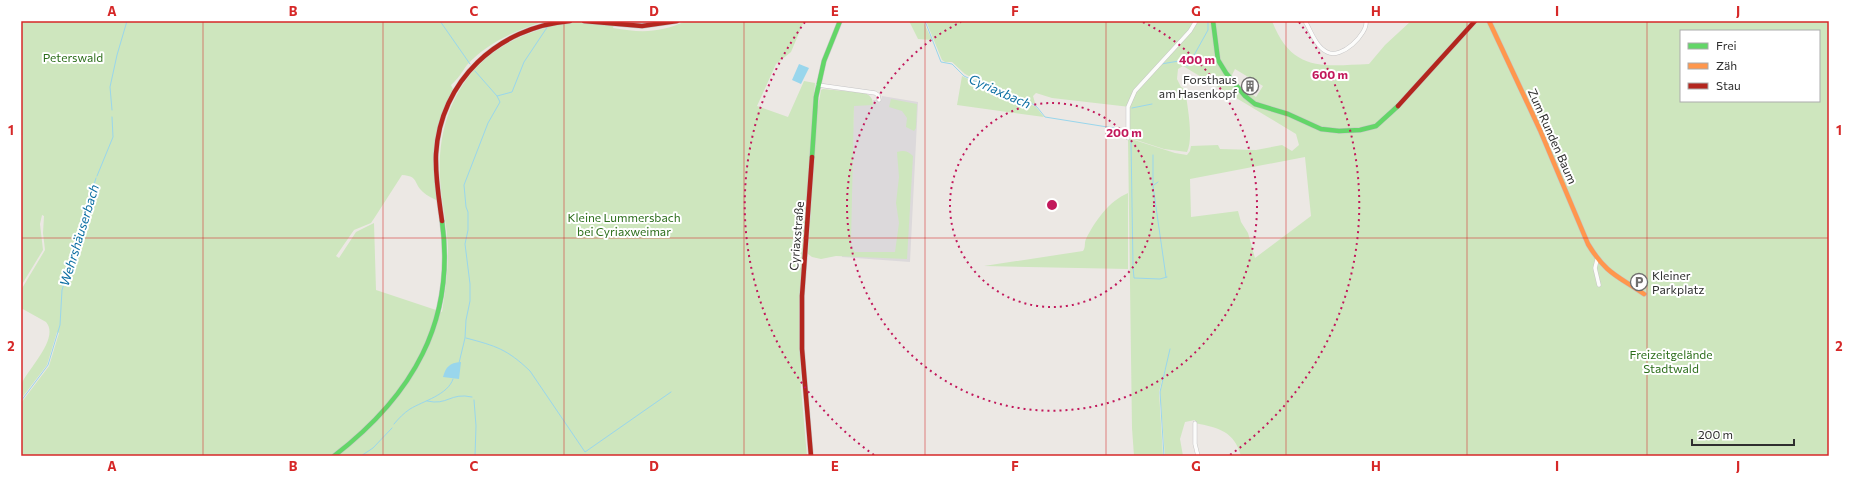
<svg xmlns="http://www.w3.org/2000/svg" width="1850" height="477" font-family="Commissioner,sans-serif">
<rect width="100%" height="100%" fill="#ece8e4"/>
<path fill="#dcd9db" d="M 882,96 L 918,102 L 910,262 L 842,257 L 852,154 L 854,105 L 873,105 L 873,100 L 881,100 Z"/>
<path fill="#cee6be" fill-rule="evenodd" d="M 21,21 L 538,21 L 539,23 C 512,32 486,44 467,65 C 462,72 458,79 451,85 L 453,89 C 432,130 432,155 438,201 C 433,198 427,196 423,192 C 413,183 419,176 402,175 L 375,217 L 371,223 L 354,230 L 336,256 L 339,258 L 356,232 L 374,223 L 376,290 L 442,312 C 445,293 448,272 448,252 C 448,227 441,202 440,177 C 438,137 448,100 474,70 C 494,48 517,36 546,28 L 541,21 L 615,21 L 613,28 C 642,33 659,33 686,21 L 804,21 L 791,52 L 776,64 L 757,106 L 788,117 L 804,81 L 815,83 L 799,311 L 801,388 L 807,456 L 21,456 L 21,403 L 49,366 L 59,333 L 57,332 L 47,365 L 21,399 C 21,394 20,387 22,383 C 28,369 60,338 46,322 L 21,308 L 21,290 L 45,250 L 43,233 L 44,216 L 42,215 L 40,224 L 43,250 L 21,286 Z
M 909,21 L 923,21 L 932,40 L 918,39 Z
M 926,21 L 1272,21 C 1292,72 1322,66 1369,64 L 1385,45 L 1411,21 L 1829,21 L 1829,456 L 1241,456 C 1234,431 1219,428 1195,423 L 1195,420 L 1185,422 L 1180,439 L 1183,456 L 1165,456 L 1160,392 L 1166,365 L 1159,392 L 1163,456 L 1134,456 L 1132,428 L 1128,138 L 1175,153 L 1187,155 L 1190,151 L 1191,146 L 1218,145 L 1220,149 L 1256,150 L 1282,145 L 1292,151 L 1299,145 L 1296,134 L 1183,66 L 1178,69 L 1177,79 L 1181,87 L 1185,89 C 1187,104 1194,138 1187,152 L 1164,149 L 1130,138 L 1130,107 L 1052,98 L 1036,93 L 1033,96 L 1035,103 L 1033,104 L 1017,100 L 988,86 L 965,74 L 952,62 L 945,62 L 942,60 ZM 1681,31 L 1819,31 L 1819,101 L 1681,101 ZM 1235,69 L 1263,86 L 1256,97 L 1241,88 L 1231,77 ZM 1305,157 L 1311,216 L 1255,258 L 1248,233 L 1241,222 L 1238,211 L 1191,217 L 1190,179 Z
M 962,76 L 1008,98 L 1030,104 L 1036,107 L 1044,117 L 957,105 Z
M 823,89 L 865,93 C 871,96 873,99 873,105 L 854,106 L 851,241 L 851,247 L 855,252 L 895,252 L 899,223 L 896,203 L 899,177 L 897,152 C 904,150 908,151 913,156 L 907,259 L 836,256 L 821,259 L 812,257 L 808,254 L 817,112 L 821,90 Z
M 891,99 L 917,104 L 916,128 L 914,131 L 906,127 L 907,118 L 902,111 L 889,107 Z
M 1128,193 L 1128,269 L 984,266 L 1083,251 C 1086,247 1084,243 1086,239 C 1095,221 1109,201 1128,193 Z"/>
<path fill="#99d6ec" d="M 799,64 L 809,68 L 801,84 L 792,80 Z
M 461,362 L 459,379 L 443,377 C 446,367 449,363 461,362 Z"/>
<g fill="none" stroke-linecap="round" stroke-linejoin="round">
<path stroke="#99d6ec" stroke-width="1" d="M 440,21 L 470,64
M 925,21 L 941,62 L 952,64 L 964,76 L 1000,93 L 1017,101 L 1031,103 L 1037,107 L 1045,117 L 1126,130
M 1161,64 L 1179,61 L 1188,66 L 1208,30 L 1208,21
M 475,71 L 497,96
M 1132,108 L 1152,104
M 112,110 L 110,87 L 117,55 L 127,21
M 1131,141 L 1133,265
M 1153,155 L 1153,186 L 1166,277
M 97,176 L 113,137 L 112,117
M 1154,185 L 1158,182
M 1133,267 L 1134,278 L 1160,279 L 1167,277
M 466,338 C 496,346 507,349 530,371 L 585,452 L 671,392
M 459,363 L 465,338 L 466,320 L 470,301 L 470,284 L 465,244 L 468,230 L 468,212 L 466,207 L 464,185 L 488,123 L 500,102 L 497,96 L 512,92 L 524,62 L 548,26
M 474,400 L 476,426 L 475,456
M 21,401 L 48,365 L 60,325 L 62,290 L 96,178
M 427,401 C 448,406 450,392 472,397
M 394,424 C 399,418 404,413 410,409 C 423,401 448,395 453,379
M 361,456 L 373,448 L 392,428
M 1164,456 L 1160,392 L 1170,349"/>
<g stroke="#c5c4c5" stroke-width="4.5">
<path id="street" d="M 1305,21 C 1311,31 1316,47 1327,52 C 1341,60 1368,34 1366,21
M 818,85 L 875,93 L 878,95 L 879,100
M 1128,138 L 1128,107 L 1135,91 L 1190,31 L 1196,21
M 1597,260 L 1595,268 L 1599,285
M 1195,423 L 1195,444 L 1198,456"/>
</g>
<g stroke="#c5c4c5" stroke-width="5.5">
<path id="fast" d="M 1213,21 L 1218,60 L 1226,73 L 1245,96 L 1255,104 L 1288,114 L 1321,129 L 1339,131 L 1360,130 L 1376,126 L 1398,106
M 812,157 L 816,97 L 824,61 L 840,21
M 334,456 C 412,396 456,322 442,221"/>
</g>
<g stroke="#c5c4c5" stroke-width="5.5">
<path id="slow" d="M 1489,21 L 1540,130 L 1588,244 C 1606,274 1618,276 1644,294"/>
</g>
<g stroke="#c5c4c5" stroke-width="5.5">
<path id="jam" d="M 584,21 L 642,26 L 677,21
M 1398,106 L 1475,21
M 442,221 C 439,199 435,177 436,154 C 440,81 498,27 570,21
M 811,456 L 802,349 L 802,296 L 812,157"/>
</g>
<use href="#street" stroke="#fcfcfb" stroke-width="3.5"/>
<use href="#fast" stroke="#63d668" stroke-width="4.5"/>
<use href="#slow" stroke="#ff974d" stroke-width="4.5"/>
<use href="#jam" stroke="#b3261e" stroke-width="4.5"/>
</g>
<path fill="none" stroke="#d62828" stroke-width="1" stroke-opacity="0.55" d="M 203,21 L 203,456M 383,21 L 383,456M 564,21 L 564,456M 744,21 L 744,456M 925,21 L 925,456M 1106,21 L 1106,456M 1286,21 L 1286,456M 1467,21 L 1467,456M 1647,21 L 1647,456M 21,238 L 1829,238"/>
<g fill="none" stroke="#c2185b" stroke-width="2" stroke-dasharray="2 4">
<circle cx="1052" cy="205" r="102"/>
<path d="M1143 22A205 205 0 1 1 961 22"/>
<path d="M874 455A307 307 0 0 1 805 22M1299 22A307 307 0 0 1 1230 455"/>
</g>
<defs>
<g id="building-ring" transform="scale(0.9)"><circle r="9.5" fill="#fff" stroke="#706f6e" stroke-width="1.5"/><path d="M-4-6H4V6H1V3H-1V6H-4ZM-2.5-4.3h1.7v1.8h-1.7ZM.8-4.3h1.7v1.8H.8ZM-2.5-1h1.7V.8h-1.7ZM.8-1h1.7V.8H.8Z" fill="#706f6e"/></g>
<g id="parking-ring" transform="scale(0.9)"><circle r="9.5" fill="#fff" stroke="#706f6e" stroke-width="1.5"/><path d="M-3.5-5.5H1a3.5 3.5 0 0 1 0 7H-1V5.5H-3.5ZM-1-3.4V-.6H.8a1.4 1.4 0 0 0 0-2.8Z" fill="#706f6e"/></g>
</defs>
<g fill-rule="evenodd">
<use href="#building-ring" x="1250" y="86"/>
<use href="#parking-ring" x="1639" y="282"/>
</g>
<g text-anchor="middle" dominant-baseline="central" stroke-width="4" stroke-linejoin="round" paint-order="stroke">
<g font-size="12" fill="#2c6e1b" stroke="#fff">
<text x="73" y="57">Peterswald</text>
<text x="624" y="217">Kleine Lummersbach<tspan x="624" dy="14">bei Cyriaxweimar</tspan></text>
<text x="1671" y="354">Freizeitgelände<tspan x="1671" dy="14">Stadtwald</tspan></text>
</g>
<g font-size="12" fill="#2e2e2e" stroke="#fff" text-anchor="end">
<text x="1237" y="79">Forsthaus<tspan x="1237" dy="14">am Hasenkopf</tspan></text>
<text x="1652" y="275" text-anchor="start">Kleiner<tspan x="1652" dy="14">Parkplatz</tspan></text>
</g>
<g font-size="12" fill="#2e2e2e" stroke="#fff">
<text transform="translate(1553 136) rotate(66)">Zum Runden Baum</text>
<text transform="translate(796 236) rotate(-85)">Cyriaxstraße</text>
</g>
<g font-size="13" font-style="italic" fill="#0d6fa3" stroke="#fff">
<text transform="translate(1000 91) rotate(24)">Cyriaxbach</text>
<text transform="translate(79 235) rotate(-73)">Wehrshäuserbach</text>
</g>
</g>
<circle cx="1052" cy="205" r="6" fill="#c2185b" stroke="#fff" stroke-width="2"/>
<g font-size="12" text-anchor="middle" font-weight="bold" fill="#c2185b" stroke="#fff" stroke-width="4" stroke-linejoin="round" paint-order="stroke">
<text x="1197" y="64">400 m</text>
<text x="1330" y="79">600 m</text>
<text x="1124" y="137">200 m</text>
</g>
<rect width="1850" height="477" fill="none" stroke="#ffffff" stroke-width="44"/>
<rect x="1680" y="30" width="140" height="72" fill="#ffffff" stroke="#ababab"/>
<rect x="1688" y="43" width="20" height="6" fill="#63d668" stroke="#ababab"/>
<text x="1716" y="50" font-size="12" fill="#2e2e2e">Frei</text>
<rect x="1688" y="63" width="20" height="6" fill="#ff974d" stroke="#ababab"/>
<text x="1716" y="70" font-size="12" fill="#2e2e2e">Zäh</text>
<rect x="1688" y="83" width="20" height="6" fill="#b3261e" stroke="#ababab"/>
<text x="1716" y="90" font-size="12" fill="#2e2e2e">Stau</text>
<path d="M1692 439v6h102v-6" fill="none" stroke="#2e2e2e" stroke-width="2"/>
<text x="1698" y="439" font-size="12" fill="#2e2e2e" stroke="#ffffff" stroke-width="3" paint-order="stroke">200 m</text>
<rect x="22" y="22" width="1806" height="433" fill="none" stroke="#d62828" stroke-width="1.5"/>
<g font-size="13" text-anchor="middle" font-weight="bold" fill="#d62828">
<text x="112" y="16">A</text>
<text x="293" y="16">B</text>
<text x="474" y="16">C</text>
<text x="654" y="16">D</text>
<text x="835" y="16">E</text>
<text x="1015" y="16">F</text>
<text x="1196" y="16">G</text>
<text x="1376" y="16">H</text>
<text x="1557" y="16">I</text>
<text x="1738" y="16">J</text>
<text x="11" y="135">1</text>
<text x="1839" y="135">1</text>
<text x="11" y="351">2</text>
<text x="1839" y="351">2</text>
<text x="112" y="471">A</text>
<text x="293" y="471">B</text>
<text x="474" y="471">C</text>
<text x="654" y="471">D</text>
<text x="835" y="471">E</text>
<text x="1015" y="471">F</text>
<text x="1196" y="471">G</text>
<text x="1376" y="471">H</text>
<text x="1557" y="471">I</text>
<text x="1738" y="471">J</text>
</g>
</svg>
